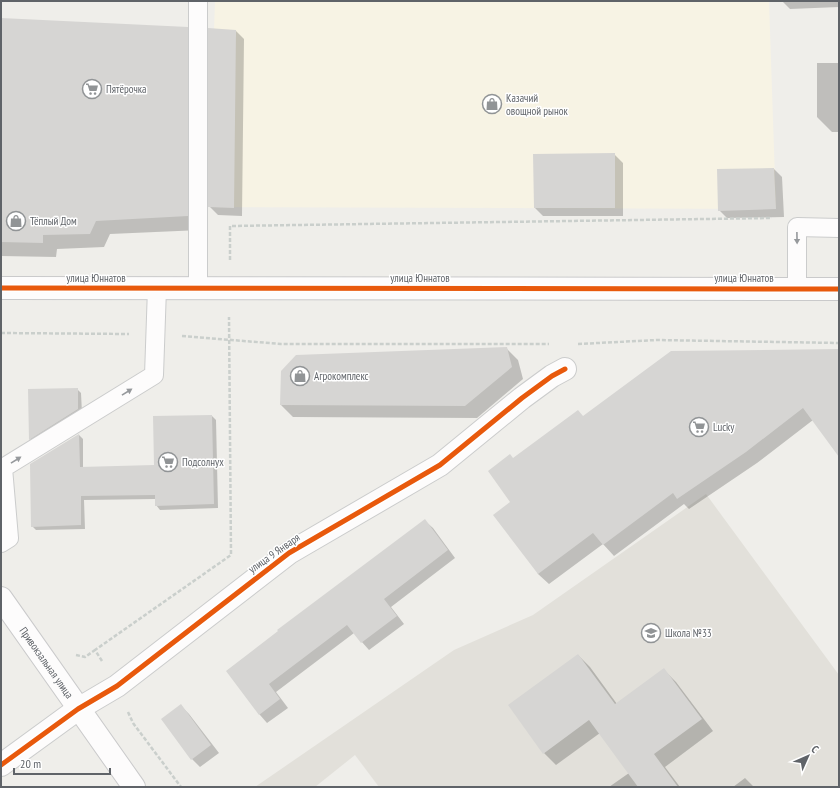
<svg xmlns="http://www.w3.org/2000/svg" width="840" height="788" font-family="'PT Sans Narrow',sans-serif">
<rect width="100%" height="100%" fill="#efeeea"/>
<path fill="#f7f3e4" d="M 215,1 L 769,1 L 776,209 L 208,207 Z"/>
<path fill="#e2e0da" d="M 706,494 L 839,675 L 839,787 L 379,787 L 355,755 L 315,787 L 255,787 L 454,650 L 533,615 Z"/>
<path fill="#0003" d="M 782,1 L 839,1 L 839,7 L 790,9 Z
M 1,19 L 187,28 L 201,42 L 201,230 L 110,234 L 104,247 L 57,249 L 56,257 L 1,256 Z
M 236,31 L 244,39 L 242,216 L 218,215 L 210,207 Z
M 817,63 L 839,63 L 839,132 L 832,132 L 817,117 Z
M 614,154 L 623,163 L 623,216 L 543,216 L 535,208 L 534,155 Z
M 774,169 L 782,177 L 784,217 L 727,218 L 719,210 Z
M 506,348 L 518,360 L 523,379 L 477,418 L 293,417 L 281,405 L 282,371 Z
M 839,350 L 839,448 L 813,420 L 757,463 L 689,509 L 684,504 L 614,556 L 603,544 L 549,584 L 538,574 L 512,502 L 514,459 L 583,417 Z
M 77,389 L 81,393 L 82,413 L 34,443 L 30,439 Z
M 212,416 L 216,420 L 218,508 L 160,510 L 156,505 L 156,499 L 84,500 L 85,529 L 36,530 L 32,526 L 79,435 L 83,439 L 83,468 L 155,466 Z
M 425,521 L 433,528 L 455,558 L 391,607 L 404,624 L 369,650 L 354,633 L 276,692 L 288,708 L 267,723 L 260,715 L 227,671 Z
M 578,655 L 590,667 L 617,704 L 664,670 L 676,682 L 713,731 L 665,767 L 680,787 L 609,787 L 629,773 L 600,733 L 556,765 L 544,753 Z
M 181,706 L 189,714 L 219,753 L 200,767 L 192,759 Z
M 745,778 L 754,787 L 733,787 Z"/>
<path fill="#d6d5d3" d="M 1,18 L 188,27 L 188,216 L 96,221 L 90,234 L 43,235 L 43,243 L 1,242 Z
M 208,28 L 236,30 L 234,208 L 208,207 Z
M 615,153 L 615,208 L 534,208 L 533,154 Z
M 774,168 L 776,209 L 718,211 L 717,169 Z
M 507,347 L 512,367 L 465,406 L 280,405 L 281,371 L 296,355 Z
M 839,349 L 839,457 L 803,408 L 746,452 L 677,499 L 673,493 L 603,545 L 593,533 L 538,574 L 493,515 L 510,502 L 488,471 L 510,454 L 513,458 L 578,410 L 583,416 L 671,351 Z
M 78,388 L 78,409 L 29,440 L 28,389 Z
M 212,415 L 214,504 L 155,506 L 155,495 L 81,496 L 81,525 L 31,527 L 30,464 L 79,434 L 80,467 L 154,465 L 153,416 Z
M 425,519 L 448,550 L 384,599 L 397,616 L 361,643 L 347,625 L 269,684 L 280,699 L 259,715 L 226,671 L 278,631 L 277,630 Z
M 578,654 L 615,704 L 664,668 L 702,719 L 654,754 L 678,787 L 638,787 L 589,720 L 543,754 L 508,705 Z
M 181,704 L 211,745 L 191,760 L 161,719 Z"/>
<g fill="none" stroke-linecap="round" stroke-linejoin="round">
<g stroke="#cbcccc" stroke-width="20">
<path id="lane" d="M 198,1 L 198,288
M 797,288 L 797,227 L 839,228
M 1,543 L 9,538 L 3,468 L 154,375 L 157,288"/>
</g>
<g stroke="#cbcccc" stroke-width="24">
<path id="street" d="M 1,765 L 78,709 L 117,686 L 289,553 L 440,465 L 522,398 L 552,376 L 565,369"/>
</g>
<g stroke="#cacacb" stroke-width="24">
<g id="secondary">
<path d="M 1,288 L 839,289"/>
<path id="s1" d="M 1,598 L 134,787"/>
</g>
</g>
<path stroke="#cacfcc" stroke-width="2.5" stroke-dasharray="4 2" stroke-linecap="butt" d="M 230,260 L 230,226 L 772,218
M 1,333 L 129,334
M 182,336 L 281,344 L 549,344
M 578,344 L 657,340 L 839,343
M 76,655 L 85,657 L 95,650
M 102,661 L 95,650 L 231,555 L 229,317
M 128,712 L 133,723 L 181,787"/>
<use href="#lane" stroke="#fdfcfc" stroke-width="18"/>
<use href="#street" stroke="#fdfcfc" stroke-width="22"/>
<use href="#secondary" stroke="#fdfcfc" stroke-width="22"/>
<g stroke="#fff" stroke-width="8">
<path id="cycleway" d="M 1,288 L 839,289
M 1,765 L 78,709 L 117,686 L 289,553 L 440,465 L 522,398 L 552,376 L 565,369"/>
</g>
<use href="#cycleway" stroke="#e8590c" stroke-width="5"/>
</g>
<defs><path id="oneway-solid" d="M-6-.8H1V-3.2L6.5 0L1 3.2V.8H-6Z"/></defs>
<g fill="#96999c">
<use href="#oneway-solid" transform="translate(797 238) rotate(89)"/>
<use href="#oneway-solid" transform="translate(127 392) rotate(-32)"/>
<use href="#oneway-solid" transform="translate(16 460) rotate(-32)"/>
</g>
<defs>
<g id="supermarket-ring" transform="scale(1)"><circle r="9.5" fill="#fff" stroke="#919496" stroke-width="1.5"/><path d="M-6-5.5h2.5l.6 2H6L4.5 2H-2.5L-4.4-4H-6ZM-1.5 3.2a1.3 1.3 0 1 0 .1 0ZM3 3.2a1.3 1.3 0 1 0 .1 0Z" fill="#919496"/></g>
<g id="shop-ring" transform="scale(1)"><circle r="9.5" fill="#fff" stroke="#919496" stroke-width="1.5"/><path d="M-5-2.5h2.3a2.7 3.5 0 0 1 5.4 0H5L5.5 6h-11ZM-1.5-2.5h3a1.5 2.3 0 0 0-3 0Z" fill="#919496"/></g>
<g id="school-ring" transform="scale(1)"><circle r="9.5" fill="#fff" stroke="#919496" stroke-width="1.5"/><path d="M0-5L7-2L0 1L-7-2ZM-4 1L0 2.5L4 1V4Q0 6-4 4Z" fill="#919496"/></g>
</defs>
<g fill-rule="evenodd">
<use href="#supermarket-ring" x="92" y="89"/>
<use href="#shop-ring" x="492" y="104"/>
<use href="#shop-ring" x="16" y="221"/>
<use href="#shop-ring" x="300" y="376"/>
<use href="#supermarket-ring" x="699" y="427"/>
<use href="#supermarket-ring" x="168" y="462"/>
<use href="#school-ring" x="651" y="633"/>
</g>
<g text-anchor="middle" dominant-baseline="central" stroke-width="3" stroke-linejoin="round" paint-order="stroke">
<g font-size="11" fill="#5f6368" stroke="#fff" text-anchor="start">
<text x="106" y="89">Пятёрочка</text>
<text x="506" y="98">Казачий<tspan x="506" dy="13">овощной рынок</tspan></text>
<text x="30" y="221">Тёплый Дом</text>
<text x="314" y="376">Агрокомплекс</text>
<text x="713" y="427">Lucky</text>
<text x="182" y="462">Подсолнух</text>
<text x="665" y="633">Школа №33</text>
</g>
<g font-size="11" fill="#5f6368" stroke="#fff">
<text x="96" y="278">улица Юннатов</text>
<text x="420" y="278">улица Юннатов</text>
<text x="744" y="278">улица Юннатов</text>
<text transform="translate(274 553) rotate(-35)">улица 9 Января</text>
<text stroke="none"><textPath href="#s1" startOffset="79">Привокзальная улица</textPath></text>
</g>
</g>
<rect width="840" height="788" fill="none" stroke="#5f6368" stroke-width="4"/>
<g transform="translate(808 756) rotate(45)" stroke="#ffffff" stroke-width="3" paint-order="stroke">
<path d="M0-3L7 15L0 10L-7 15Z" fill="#5f6368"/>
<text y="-6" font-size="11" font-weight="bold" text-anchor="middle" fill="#5f6368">С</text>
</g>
<path d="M14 768v6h96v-6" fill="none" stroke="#5f6368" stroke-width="2"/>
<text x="20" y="768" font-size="12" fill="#5f6368" stroke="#ffffff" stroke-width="3" paint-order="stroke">20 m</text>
</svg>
